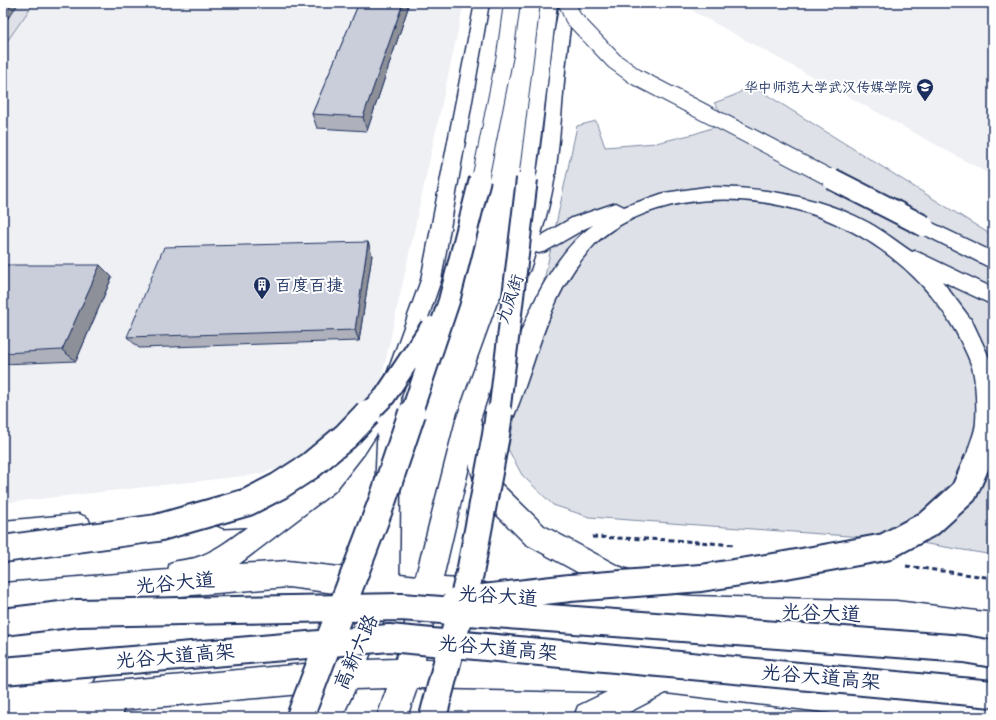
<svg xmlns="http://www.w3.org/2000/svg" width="996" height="720" font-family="Caveat,'LXGW WenKai TC',sans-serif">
<rect width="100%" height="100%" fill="#fff"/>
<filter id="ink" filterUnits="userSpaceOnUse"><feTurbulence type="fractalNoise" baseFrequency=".025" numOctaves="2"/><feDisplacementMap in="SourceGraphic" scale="8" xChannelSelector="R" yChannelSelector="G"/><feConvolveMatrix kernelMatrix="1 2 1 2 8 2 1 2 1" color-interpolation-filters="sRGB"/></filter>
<g filter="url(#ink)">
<path fill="#eff0f4" d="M 3,3 L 464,3 L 375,409 L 319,459 L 253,475 L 3,503 Z
M 681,3 L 993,3 L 993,176 L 698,14 Z"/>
<path fill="#dee1e7" stroke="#7c88a2" d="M 3,3 L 34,3 L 3,47 Z
M 751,85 L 993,236 L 993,555 L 903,540 L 589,517 L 553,505 L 522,475 L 508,449 L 577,126 L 596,121 L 605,147 L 656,143 L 694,134 L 729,122 L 714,103 L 735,95 Z"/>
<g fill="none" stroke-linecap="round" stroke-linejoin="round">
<g stroke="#1b2f5e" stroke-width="3">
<path id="secondary" d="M 475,3 L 489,3 L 441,280 L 401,396 L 399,586 L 395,596 L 385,600 L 375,596 L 371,586 L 379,396 L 421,280 Z
M 560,3 L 574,3 C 563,60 563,118 555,175 C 550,207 540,238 530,269 L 527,275 L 520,277 L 513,275 L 510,269 C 521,238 531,207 537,175 C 547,118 548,60 560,3 Z
M 508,296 L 515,298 L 518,304 L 480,420 L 440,591 L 436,601 L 426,605 L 416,601 L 412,591 L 456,420 L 498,304 L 501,298 Z"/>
</g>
<g stroke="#1b2f5e" stroke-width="3">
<path id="primary" d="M 376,406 L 384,409 L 388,417 L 364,454 L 335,491 L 239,564 L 288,561 L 426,577 L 477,580 L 487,584 L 491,594 L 487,604 L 477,608 L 437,605 L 425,659 L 663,663 L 990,702 L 993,703 L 993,717 L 864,717 L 666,693 L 620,717 L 574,717 L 578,706 L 607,692 L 417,688 L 407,717 L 377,717 L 387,688 L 355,689 L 342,717 L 311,717 L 323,692 L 122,710 L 125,717 L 82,717 L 77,714 L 47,717 L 3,717 L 3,691 L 338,661 L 366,597 L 288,587 L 3,611 L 3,583 L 168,570 L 170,563 C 179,560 187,560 195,558 C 214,552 231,539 247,527 L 223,528 L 214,524 L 210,515 L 214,506 L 223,502 L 282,500 L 317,473 L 348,438 L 368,409 ZM 392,600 L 410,603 L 396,659 L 368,660 Z
M 468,409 L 476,412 L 480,420 L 498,481 L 544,526 L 618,566 L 640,574 L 644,584 L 640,592 L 692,596 L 896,601 L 993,613 L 993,641 L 896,629 L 692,624 L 543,613 L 533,609 L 529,599 L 533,589 L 543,585 L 610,590 L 526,544 L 479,497 L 456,420 L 460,412 Z
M 79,514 L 88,518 L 92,527 L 88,536 L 79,540 L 3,547 L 3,521 Z"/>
</g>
<g stroke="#1b2f5e" stroke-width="3">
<path id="highway" d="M 706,187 C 762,187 819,196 869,223 C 884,231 898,243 912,252 L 915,251 L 922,254 L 993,288 L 993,305 L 942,281 L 972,321 L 993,366 L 993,449 L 987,468 L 978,472 L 969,468 C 962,452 976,437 976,421 C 977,408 976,383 973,371 C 971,360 961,342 956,332 C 903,237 789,185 682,203 C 651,209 616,222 594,245 C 545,296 538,363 510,425 L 502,428 L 494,425 L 490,417 C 514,354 536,267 593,225 L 586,228 L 546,251 L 539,253 L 532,251 L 529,246 L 532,241 L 572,218 L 616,203 L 624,207 L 664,193 Z
M 924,219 L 993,252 L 993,269 L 917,231 L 915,226 L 917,221 Z
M 83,657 L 93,662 L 98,672 L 93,682 L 3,709 L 3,679 Z"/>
</g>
<path stroke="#1b2f5e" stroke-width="3" stroke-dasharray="5 3.5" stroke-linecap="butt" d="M 592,537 L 673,540 L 735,545
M 906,566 L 993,578"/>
<use href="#secondary" fill="#fff" fill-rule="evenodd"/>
<use href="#primary" fill="#fff" fill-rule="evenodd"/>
<use href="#highway" fill="#fff" fill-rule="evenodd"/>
<g stroke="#1b2f5e" stroke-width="18" stroke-linecap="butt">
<path id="highway-bridge-far2" d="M 567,3 L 573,18 L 614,61 L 636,77 L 834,180
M 480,180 L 505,55 L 512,3
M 527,180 L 549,3"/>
</g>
<g stroke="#1b2f5e" stroke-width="24" stroke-linecap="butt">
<path id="highway-bridge-far1" d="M 832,179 L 924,226
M 367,414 L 385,396 L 431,327
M 411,414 L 449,301 L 480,179
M 499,414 L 527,179"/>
</g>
<g stroke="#1b2f5e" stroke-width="30" stroke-linecap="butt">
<path id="highway-bridge" d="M 3,549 L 157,528 L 248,502 L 279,486 L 310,466 L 346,436 L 368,413
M 456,601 L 570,588 L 701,578 L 780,566 L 885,547 L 930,523 L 964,492 L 978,460
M 3,622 L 78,613 L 401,607 L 964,649 L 993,654
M 3,671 L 389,638 L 993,694
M 300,717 L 383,499 L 412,413
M 433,717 L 470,573 L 496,435 L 499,413"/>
</g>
<use href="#highway-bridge-far2" stroke="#fff" stroke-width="16"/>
<use href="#highway-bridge-far1" stroke="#fff" stroke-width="20"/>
<use href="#highway-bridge" stroke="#fff" stroke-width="26"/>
</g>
<path fill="#aeb1bb" stroke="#1b2f5e" d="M 359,3 L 407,3 L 408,8 L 367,131 L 317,128 L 312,114 Z
M 368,242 L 372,255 L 359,341 L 139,348 L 127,337 Z
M 3,265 L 112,277 L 76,361 L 3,364 Z"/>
<path fill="#8d9099" stroke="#1b2f5e" d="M 3,3 L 19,3 L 3,25 Z
M 403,3 L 407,3 L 408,8 L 367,131 L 363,117 Z
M 368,242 L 372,255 L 359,341 L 355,330 Z
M 100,265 L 112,277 L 76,361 L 62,350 Z"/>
<path fill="#caceda" stroke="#1b2f5e" d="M 359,3 L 403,3 L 363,117 L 312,114 Z
M 368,242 L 355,330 L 127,337 L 164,247 Z
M 3,265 L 100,265 L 62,350 L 3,353 Z"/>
</g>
<defs>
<g id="university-pin" transform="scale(0.9)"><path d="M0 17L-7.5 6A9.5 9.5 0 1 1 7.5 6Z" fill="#1b2f5e" stroke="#fff"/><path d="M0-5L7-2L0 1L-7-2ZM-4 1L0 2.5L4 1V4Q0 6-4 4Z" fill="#fff"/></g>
<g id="building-pin" transform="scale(0.9)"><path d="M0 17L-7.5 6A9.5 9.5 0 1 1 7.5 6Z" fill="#1b2f5e" stroke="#fff"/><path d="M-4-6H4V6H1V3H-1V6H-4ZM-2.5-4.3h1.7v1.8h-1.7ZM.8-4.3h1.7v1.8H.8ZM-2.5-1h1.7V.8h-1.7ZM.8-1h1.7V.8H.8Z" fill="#fff"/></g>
</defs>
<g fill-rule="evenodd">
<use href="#university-pin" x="925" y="87"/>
<use href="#building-pin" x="262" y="285"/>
</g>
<g text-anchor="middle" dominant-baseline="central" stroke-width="4" stroke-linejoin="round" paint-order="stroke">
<g font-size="14" fill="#1b2f5e" stroke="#fff" text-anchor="end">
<text x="912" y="87">华中师范大学武汉传媒学院</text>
</g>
<g font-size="17" fill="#1b2f5e" stroke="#fff" text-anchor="start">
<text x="275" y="285">百度百捷</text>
</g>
<g font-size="17" fill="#1b2f5e" stroke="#fff">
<text transform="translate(510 299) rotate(-71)">九凤街</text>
</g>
<g font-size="20" fill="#1b2f5e" stroke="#fff">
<text transform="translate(175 583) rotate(-5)">光谷大道</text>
<text transform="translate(498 596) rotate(4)">光谷大道</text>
<text transform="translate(821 613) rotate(2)">光谷大道</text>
<text transform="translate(498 648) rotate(5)">光谷大道高架</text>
<text transform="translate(356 652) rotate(-66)">高新六路</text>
<text transform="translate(175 656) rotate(-5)">光谷大道高架</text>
<text transform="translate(821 677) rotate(5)">光谷大道高架</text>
</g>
</g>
<rect width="996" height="720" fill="none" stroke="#fff" stroke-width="16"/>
<rect x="8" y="8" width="980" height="704" fill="none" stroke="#1b2f5e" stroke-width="1.5" filter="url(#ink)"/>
</svg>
